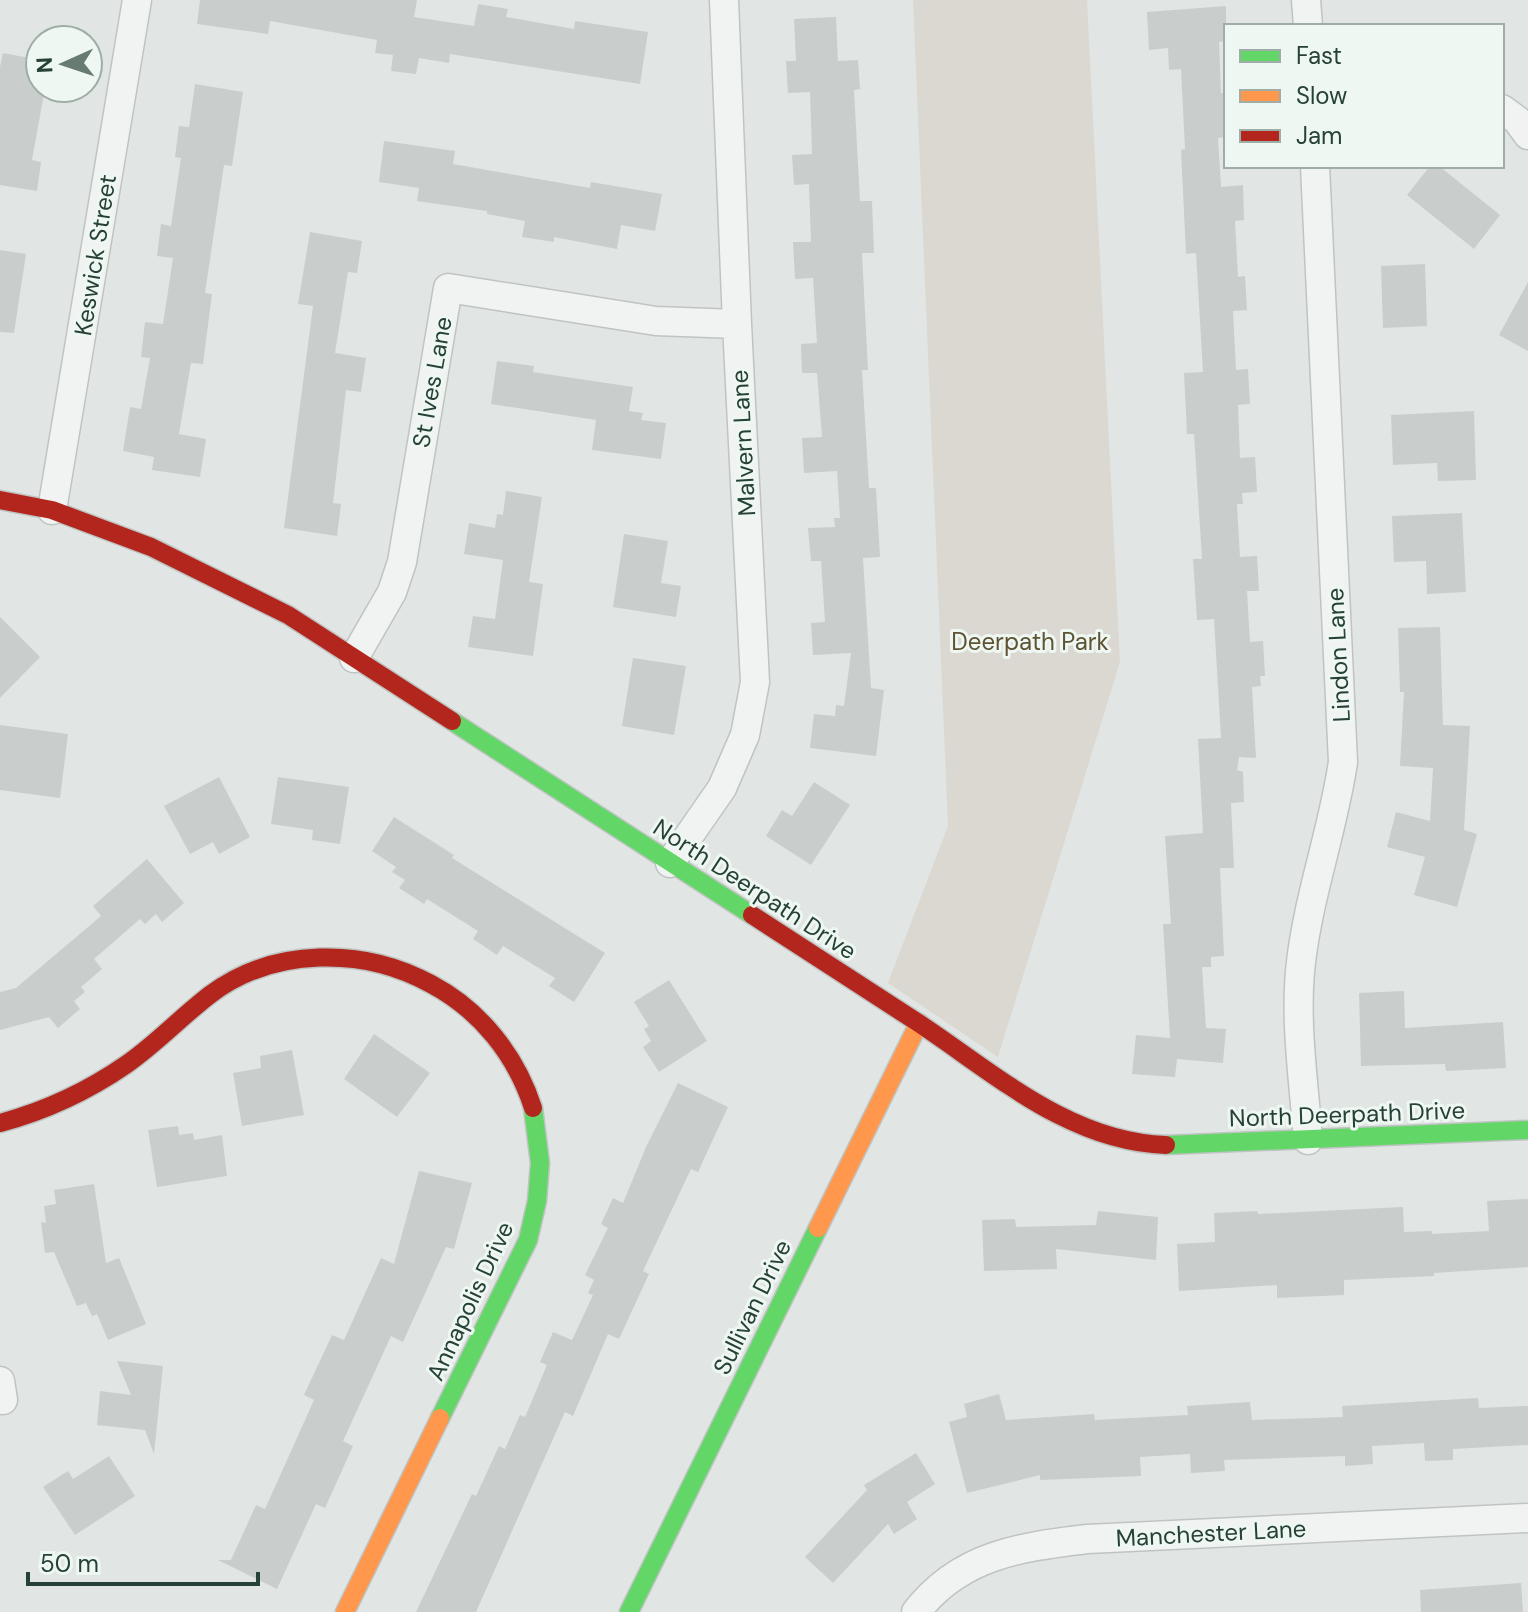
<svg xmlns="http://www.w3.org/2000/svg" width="1528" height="1612" font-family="'DM Sans',sans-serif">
<rect width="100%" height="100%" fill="#e1e6e4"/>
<path fill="#dad8d0" d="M 913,0 L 1087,0 L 1120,662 L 998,1057 L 888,983 L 948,826 Z"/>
<path fill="#c9cecc" d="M 200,0 L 417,0 L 414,17 L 474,26 L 478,4 L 508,9 L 506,17 L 574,29 L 575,21 L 648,32 L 640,84 L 450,54 L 449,63 L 419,58 L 416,74 L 391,71 L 393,55 L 375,53 L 377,40 L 270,21 L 268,34 L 197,24 Z
M 1226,6 L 1226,41 L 1219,42 L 1221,93 L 1226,93 L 1226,137 L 1218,138 L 1221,187 L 1243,185 L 1244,220 L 1235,221 L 1238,277 L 1245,276 L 1247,310 L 1233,311 L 1236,370 L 1248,369 L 1250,404 L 1238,405 L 1240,458 L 1255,457 L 1257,492 L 1242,493 L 1243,504 L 1237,504 L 1240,557 L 1257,556 L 1259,591 L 1247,591 L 1250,642 L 1263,641 L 1265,676 L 1260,676 L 1261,686 L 1252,687 L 1256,758 L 1239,757 L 1237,770 L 1243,772 L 1244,802 L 1231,803 L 1234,868 L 1220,868 L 1224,956 L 1211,957 L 1211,967 L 1202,967 L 1206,1028 L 1226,1029 L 1223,1063 L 1177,1059 L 1175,1077 L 1132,1074 L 1136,1035 L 1170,1038 L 1163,924 L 1171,924 L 1165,836 L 1203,833 L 1198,739 L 1221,738 L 1214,619 L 1197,620 L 1193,559 L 1202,559 L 1194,434 L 1187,434 L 1184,373 L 1203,372 L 1196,253 L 1186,254 L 1181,150 L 1185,149 L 1181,69 L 1169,70 L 1168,48 L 1149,50 L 1147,12 Z
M 836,17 L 838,61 L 858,60 L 860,89 L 854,90 L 860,201 L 872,201 L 874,253 L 862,253 L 868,370 L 862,370 L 869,488 L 876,488 L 880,557 L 863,558 L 871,688 L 884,690 L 876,756 L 810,748 L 814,714 L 835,716 L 836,705 L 844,706 L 851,653 L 813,655 L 811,623 L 825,622 L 821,561 L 811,561 L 808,528 L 835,527 L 834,518 L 840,518 L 837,471 L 804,473 L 802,438 L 822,437 L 817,373 L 802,373 L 801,344 L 817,343 L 813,278 L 795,279 L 793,242 L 811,242 L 809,184 L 794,185 L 792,155 L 812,154 L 810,92 L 788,93 L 786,61 L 796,61 L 794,19 Z
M 3,53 L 40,60 L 40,88 L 45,88 L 32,160 L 41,162 L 37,191 L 0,185 L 0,67 Z
M 195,84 L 243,92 L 232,166 L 224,165 L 205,293 L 212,294 L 203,364 L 191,363 L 179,434 L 206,439 L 200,477 L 152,470 L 154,457 L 123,451 L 130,407 L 141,409 L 150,358 L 141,357 L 145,322 L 163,324 L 173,258 L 157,256 L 161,224 L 171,226 L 181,158 L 175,157 L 179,126 L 189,127 Z
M 384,141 L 455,151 L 453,164 L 590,188 L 591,182 L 662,194 L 655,231 L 621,225 L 617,249 L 554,237 L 554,242 L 522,237 L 525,221 L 487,214 L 487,211 L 417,201 L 419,188 L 379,182 Z
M 1430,166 L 1439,166 L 1500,215 L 1474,249 L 1407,195 Z
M 310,232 L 362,241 L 357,273 L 348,272 L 335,353 L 366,358 L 361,392 L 346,390 L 333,503 L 341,504 L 337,536 L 284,528 L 313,306 L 298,304 Z
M 0,250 L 26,254 L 14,333 L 0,332 Z
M 1425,264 L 1427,326 L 1383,328 L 1381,266 Z
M 1528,282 L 1528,351 L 1499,335 Z
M 497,361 L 534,366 L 533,372 L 633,387 L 629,411 L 643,413 L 641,420 L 666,423 L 661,459 L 592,450 L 596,420 L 491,404 Z
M 1474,411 L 1476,480 L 1438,481 L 1437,463 L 1393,465 L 1391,415 Z
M 506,491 L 542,497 L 529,582 L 543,584 L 533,656 L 468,647 L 473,616 L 495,619 L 503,560 L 464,554 L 469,523 L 495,528 L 497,514 L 503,515 Z
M 1462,513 L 1466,592 L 1427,594 L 1426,561 L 1394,562 L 1392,516 Z
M 624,534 L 668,541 L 661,583 L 681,586 L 676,617 L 613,607 Z
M 0,617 L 40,657 L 0,698 Z
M 1440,627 L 1443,725 L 1470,726 L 1464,830 L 1477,834 L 1457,907 L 1414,895 L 1425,857 L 1387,847 L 1396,812 L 1430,821 L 1433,768 L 1400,766 L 1404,692 L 1400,692 L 1398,628 Z
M 633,658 L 686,666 L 674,735 L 622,726 Z
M 0,725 L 68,734 L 60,798 L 0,790 Z
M 219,777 L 250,837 L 219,854 L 213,842 L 190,854 L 164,806 Z
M 278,777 L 349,787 L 340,844 L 312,840 L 313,830 L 271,824 Z
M 814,782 L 850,805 L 811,865 L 766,836 L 782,810 L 792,816 Z
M 394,817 L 454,855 L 452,858 L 605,953 L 574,1002 L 549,986 L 555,978 L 503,946 L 497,955 L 473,939 L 478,931 L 427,899 L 424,904 L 399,888 L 405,880 L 392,872 L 396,867 L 372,851 Z
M 147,859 L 184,903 L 162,922 L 156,914 L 145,924 L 140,919 L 94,959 L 102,969 L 81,987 L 85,992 L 74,1001 L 80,1009 L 58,1028 L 49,1017 L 0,1030 L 0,992 L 16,988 L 101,916 L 93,906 Z
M 669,980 L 707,1041 L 659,1072 L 643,1047 L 651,1041 L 644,1029 L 649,1026 L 634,1002 Z
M 1404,991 L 1405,1028 L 1503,1022 L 1506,1068 L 1446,1071 L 1445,1064 L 1361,1066 L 1359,993 Z
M 374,1034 L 430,1073 L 397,1117 L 344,1079 Z
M 292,1050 L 304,1115 L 242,1126 L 233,1073 L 261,1068 L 260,1056 Z
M 678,1083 L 728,1107 L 698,1172 L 691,1169 L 643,1271 L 649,1274 L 619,1339 L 608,1334 L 573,1416 L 565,1412 L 476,1612 L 416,1612 L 472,1494 L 476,1496 L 499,1446 L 505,1449 L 520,1415 L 525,1417 L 547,1365 L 540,1362 L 553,1332 L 572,1340 L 593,1295 L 588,1293 L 594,1280 L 585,1275 L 608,1228 L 601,1224 L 613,1198 L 623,1203 L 646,1147 Z
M 178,1126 L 179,1135 L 193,1133 L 194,1140 L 222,1135 L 227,1176 L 157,1187 L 148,1130 Z
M 419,1171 L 472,1183 L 454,1249 L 446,1247 L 403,1342 L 391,1336 L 343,1441 L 353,1446 L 325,1508 L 316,1504 L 277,1589 L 218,1560 L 231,1560 L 256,1505 L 265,1509 L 314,1400 L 304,1395 L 332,1335 L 344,1340 L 381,1258 L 394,1264 Z
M 94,1184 L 106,1263 L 119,1258 L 146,1324 L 108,1340 L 97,1314 L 92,1316 L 86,1303 L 77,1306 L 54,1252 L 45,1253 L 41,1222 L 46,1223 L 44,1206 L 56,1204 L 54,1190 Z
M 1528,1199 L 1528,1267 L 1434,1273 L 1434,1276 L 1344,1280 L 1344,1295 L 1277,1298 L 1277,1285 L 1179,1291 L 1177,1244 L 1215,1242 L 1214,1213 L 1257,1211 L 1258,1214 L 1403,1207 L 1404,1232 L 1432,1231 L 1432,1234 L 1489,1231 L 1487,1201 Z
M 1098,1211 L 1158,1217 L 1156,1260 L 1056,1249 L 1057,1269 L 984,1271 L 982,1220 L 1015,1219 L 1016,1227 L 1096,1225 Z
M 117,1361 L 163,1366 L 154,1454 L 145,1430 L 97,1425 L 100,1391 L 131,1395 Z
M 999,1394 L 1006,1420 L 1094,1414 L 1095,1420 L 1188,1415 L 1187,1406 L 1250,1402 L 1252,1420 L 1343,1417 L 1342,1406 L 1478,1398 L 1479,1408 L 1528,1406 L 1528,1445 L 1453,1449 L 1453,1460 L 1425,1461 L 1424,1443 L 1372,1446 L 1373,1464 L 1345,1466 L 1345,1456 L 1224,1460 L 1225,1471 L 1191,1473 L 1190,1454 L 1140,1457 L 1141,1476 L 1040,1480 L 1040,1475 L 967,1493 L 949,1422 L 967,1417 L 964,1404 Z
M 916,1453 L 935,1484 L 907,1502 L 917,1519 L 894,1534 L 888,1524 L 833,1583 L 805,1557 L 867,1490 L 864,1485 Z
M 109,1456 L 135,1496 L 75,1535 L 43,1487 L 68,1471 L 73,1479 Z
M 1521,1583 L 1523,1612 L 1421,1612 L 1420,1590 Z"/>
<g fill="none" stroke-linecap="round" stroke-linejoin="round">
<g stroke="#bfc4c2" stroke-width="31">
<path id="street" d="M 1306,0 L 1308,26
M 1502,109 L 1517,120 L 1528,135
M 52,510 L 137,0
M 354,658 L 392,592 L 402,562 L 448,288 L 656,321 L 737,324
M 670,863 L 722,788 L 745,735 L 755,682 L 737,324 L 724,0
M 1308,1140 C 1304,1082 1294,1020 1301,962 C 1309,894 1333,830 1343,762 L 1315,166
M 0,1381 L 3,1400
M 916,1612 C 960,1555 1020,1547 1087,1539 L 1528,1518"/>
</g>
<g stroke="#bfc4c2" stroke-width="21">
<path id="fast" d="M 452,721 L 752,915
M 1166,1145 L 1528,1130
M 440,1418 L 528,1240 L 537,1201 L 540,1163 L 533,1108
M 629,1612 L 818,1228"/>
</g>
<g stroke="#bfc4c2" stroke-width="21">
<path id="slow" d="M 818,1228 L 919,1023
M 345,1612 L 440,1418"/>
</g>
<g stroke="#bfc4c2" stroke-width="21">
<path id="jam" d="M 0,500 L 52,510 L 151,547 L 288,615 L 452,721
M 752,915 C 807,951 862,986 917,1022 C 993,1072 1069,1142 1166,1145
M 0,1123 C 45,1111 88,1091 127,1064 C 157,1043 182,1016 211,994 C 274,947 364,947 431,984 C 480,1010 516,1055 533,1108"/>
</g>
<use href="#street" stroke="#f1f3f2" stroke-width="28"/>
<use href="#fast" stroke="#63d668" stroke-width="18"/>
<use href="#slow" stroke="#ff974d" stroke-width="18"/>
<use href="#jam" stroke="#b3261e" stroke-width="18"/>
</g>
<g text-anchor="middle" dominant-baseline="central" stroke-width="6" stroke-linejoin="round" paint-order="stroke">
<g font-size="24" fill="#264135" stroke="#eef7f2">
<text transform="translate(95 255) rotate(-81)">Keswick Street</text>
<text transform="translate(432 382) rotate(-80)">St Ives Lane</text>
<text transform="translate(743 443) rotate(-93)">Malvern Lane</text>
<text transform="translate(1338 655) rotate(-93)">Lindon Lane</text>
<text transform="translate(755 889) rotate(33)">North Deerpath Drive</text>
<text transform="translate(1347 1114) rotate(-2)">North Deerpath Drive</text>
<text transform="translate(470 1301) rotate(-65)">Annapolis Drive</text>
<text transform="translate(752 1307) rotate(-64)">Sullivan Drive</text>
<text transform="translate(1211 1533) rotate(-3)">Manchester Lane</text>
</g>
<g font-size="24" fill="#5e5332" stroke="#eef7f2">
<text x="1030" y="641">Deerpath Park</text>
</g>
</g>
<rect x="1224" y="24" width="280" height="144" fill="#eef7f2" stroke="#9eaea6" stroke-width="2"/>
<rect x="1240" y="50" width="40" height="12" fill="#63d668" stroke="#9eaea6" stroke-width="2"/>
<text x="1296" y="64" font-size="24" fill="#264135">Fast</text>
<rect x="1240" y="90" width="40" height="12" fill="#ff974d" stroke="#9eaea6" stroke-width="2"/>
<text x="1296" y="104" font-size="24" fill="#264135">Slow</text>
<rect x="1240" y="130" width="40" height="12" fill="#b3261e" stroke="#9eaea6" stroke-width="2"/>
<text x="1296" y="144" font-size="24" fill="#264135">Jam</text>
<g transform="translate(64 64) rotate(267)"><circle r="38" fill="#eef7f2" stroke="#9eaea6" stroke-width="2"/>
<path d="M0-6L14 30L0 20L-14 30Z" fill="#677b72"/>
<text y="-12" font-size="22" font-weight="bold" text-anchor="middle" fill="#264135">N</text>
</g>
<path d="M28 1572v12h230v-12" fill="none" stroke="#264135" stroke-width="4"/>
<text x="40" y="1572" font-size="24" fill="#264135" stroke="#eef7f2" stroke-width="6" paint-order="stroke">50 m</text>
</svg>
